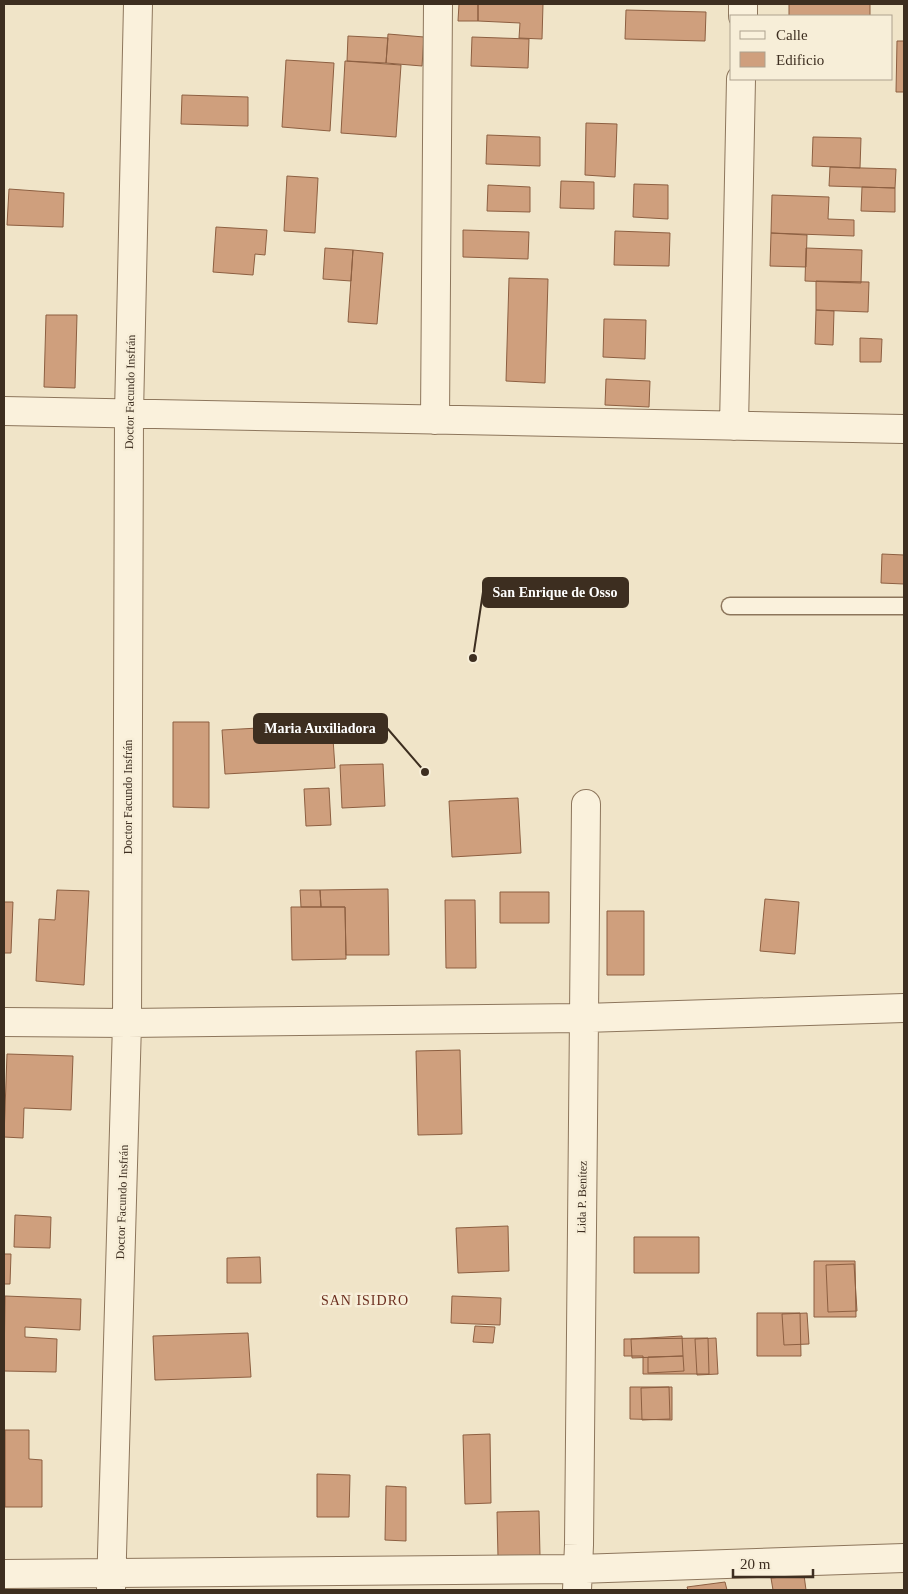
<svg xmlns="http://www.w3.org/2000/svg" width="908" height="1594" font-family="'Times New Roman',serif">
<rect width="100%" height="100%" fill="#f0e4c8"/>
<path fill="#cf9f7d" stroke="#8d5f41" d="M 459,4 L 478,4 L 478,21 L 458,21 Z
M 478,4 L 543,4 L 542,39 L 519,38 L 520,23 L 478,21 Z
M 789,4 L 870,4 L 870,16 L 789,16 Z
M 626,10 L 706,12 L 705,41 L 625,39 Z
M 388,34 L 424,37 L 422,66 L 386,63 Z
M 348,36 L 388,38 L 386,63 L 347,61 Z
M 472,37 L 529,39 L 528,68 L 471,66 Z
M 897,41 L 904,41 L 904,92 L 896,92 Z
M 286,60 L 334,63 L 330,131 L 282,127 Z
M 345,61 L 401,65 L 396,137 L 341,133 Z
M 182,95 L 248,97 L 248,126 L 181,124 Z
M 586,123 L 617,124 L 615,177 L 585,175 Z
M 487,135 L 540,137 L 540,166 L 486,164 Z
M 813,137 L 861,138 L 860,168 L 812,166 Z
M 830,167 L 896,169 L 895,188 L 829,186 Z
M 287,176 L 318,178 L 315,233 L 284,231 Z
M 561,181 L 594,182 L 594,209 L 560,208 Z
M 634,184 L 668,185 L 668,219 L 633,217 Z
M 488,185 L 530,187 L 530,212 L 487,211 Z
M 862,187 L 895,188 L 895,212 L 861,211 Z
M 9,189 L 64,193 L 63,227 L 7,225 Z
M 772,195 L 829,197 L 828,219 L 854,220 L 854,236 L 771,233 Z
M 216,227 L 267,230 L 265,255 L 255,254 L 253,275 L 213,272 Z
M 463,230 L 529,232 L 528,259 L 463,257 Z
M 615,231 L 670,233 L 669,266 L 614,265 Z
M 771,233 L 807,235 L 806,267 L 770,266 Z
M 325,248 L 353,250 L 351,281 L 323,279 Z
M 806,248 L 862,250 L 861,283 L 805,281 Z
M 353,250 L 383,253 L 377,324 L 348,322 Z
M 509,278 L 548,279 L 545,383 L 506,381 Z
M 816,281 L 869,282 L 868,312 L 816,310 Z
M 816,310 L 834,311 L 833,345 L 815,344 Z
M 46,315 L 77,315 L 75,388 L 44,387 Z
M 604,319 L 646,320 L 645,359 L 603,357 Z
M 860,338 L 882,339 L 881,362 L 860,362 Z
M 606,379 L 650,381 L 649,407 L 605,405 Z
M 882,554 L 904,555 L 904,584 L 881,583 Z
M 173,722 L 209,722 L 209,808 L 173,807 Z
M 332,724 L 335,768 L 225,774 L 222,730 Z
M 383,764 L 385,806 L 342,808 L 340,765 Z
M 329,788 L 331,825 L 306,826 L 304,789 Z
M 518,798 L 521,853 L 452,857 L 449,801 Z
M 388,889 L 389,955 L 346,955 L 345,907 L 321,907 L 320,890 Z
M 57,890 L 89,891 L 84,985 L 36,981 L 39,919 L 55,920 Z
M 300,890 L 320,890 L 321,907 L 301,907 Z
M 500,892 L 549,892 L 549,923 L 500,923 Z
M 765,899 L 799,902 L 795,954 L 760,951 Z
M 445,900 L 475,900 L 476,968 L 446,968 Z
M 4,902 L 13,902 L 11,953 L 4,953 Z
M 291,907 L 345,907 L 346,959 L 292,960 Z
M 607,911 L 644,911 L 644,975 L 607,975 Z
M 460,1050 L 462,1134 L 418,1135 L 416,1051 Z
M 7,1054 L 73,1056 L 71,1110 L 24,1108 L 23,1138 L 4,1137 Z
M 15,1215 L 51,1217 L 50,1248 L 14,1247 Z
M 508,1226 L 509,1271 L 458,1273 L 456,1228 Z
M 634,1237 L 699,1237 L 699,1273 L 634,1273 Z
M 4,1254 L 11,1254 L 10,1284 L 4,1284 Z
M 260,1257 L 261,1283 L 227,1283 L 227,1258 Z
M 814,1261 L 855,1261 L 856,1317 L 814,1317 Z
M 854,1264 L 857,1311 L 828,1312 L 826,1265 Z
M 5,1296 L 81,1299 L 80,1330 L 25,1327 L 25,1337 L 57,1339 L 56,1372 L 4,1371 Z
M 452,1296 L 501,1298 L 500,1325 L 451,1323 Z
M 757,1313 L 800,1313 L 801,1356 L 757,1356 Z
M 807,1313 L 809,1344 L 784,1345 L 782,1314 Z
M 475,1326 L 495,1327 L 493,1343 L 473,1342 Z
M 248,1333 L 251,1377 L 155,1380 L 153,1336 Z
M 682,1336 L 683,1356 L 632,1358 L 631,1339 Z
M 708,1338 L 709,1374 L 643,1374 L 643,1356 L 624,1356 L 624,1339 Z
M 716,1338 L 718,1374 L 697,1375 L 695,1339 Z
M 683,1356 L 684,1371 L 648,1373 L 648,1357 Z
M 630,1387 L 672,1387 L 672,1420 L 630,1419 Z
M 669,1387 L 670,1419 L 642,1420 L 641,1388 Z
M 5,1430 L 29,1430 L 29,1459 L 42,1460 L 42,1507 L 5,1507 Z
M 490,1434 L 491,1503 L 465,1504 L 463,1435 Z
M 317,1474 L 350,1475 L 349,1517 L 317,1517 Z
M 386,1486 L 406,1487 L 406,1541 L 385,1540 Z
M 539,1511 L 540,1556 L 498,1557 L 497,1512 Z
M 804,1575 L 806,1590 L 773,1590 L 771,1578 Z
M 725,1582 L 727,1590 L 688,1590 L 687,1587 Z"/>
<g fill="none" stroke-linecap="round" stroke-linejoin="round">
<g stroke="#8d765c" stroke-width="19">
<path id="lane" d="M 730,606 L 904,606"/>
</g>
<g stroke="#8d765c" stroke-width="30">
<path id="street" d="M 743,16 L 743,4
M 4,411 L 904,429
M 435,420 L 438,4
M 734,426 L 741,79
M 4,1022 L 127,1023 L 584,1018 L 904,1008
M 4,1574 L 578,1569 L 904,1558
M 111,1590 L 127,1023 L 129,414 L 138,4
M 577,1590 L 579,1545 L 586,804"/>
</g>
<use href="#lane" stroke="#faf1dc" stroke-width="16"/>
<use href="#street" stroke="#faf1dc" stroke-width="28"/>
</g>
<g text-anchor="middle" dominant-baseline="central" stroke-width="5" stroke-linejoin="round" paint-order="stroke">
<g font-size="12" fill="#3d2e20" stroke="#f7eed8">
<text transform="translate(130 392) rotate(-89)">Doctor Facundo Insfrán</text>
<text transform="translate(128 797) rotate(-90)">Doctor Facundo Insfrán</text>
<text transform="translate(582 1197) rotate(-89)">Lida P. Benítez</text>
<text transform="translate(122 1202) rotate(-88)">Doctor Facundo Insfrán</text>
</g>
<g font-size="14" letter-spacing="1" fill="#6b2e1e" stroke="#f7eed8">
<text x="365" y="1300">SAN ISIDRO</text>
</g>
</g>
<path fill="none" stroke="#3d2e20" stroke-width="2" d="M473 658L483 592M425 772L387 728"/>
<g fill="#3d2e20" stroke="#f7eed8" stroke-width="2">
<circle cx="473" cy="658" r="5"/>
<circle cx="425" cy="772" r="5"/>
</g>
<g fill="#3d2e20" stroke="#3d2e20" stroke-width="2">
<rect x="483" y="578" width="145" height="29" rx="5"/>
<rect x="254" y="714" width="133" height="29" rx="5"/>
</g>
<g font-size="14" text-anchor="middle" font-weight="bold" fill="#fff">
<text x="555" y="597">San Enrique de Osso</text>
<text x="320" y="733">Maria Auxiliadora</text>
</g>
<rect width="908" height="1594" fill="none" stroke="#3d2e20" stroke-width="10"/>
<rect x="730" y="15" width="162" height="65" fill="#f7eed8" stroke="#ada18e"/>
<rect x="740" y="31" width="25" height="8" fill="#faf1dc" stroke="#ada18e"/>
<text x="776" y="40" font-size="15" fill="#3d2e20">Calle</text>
<rect x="740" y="52" width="25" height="15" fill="#cf9f7d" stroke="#ada18e"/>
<text x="776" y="65" font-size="15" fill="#3d2e20">Edificio</text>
<path d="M733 1569v8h80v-8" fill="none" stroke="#3d2e20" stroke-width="2.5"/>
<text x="740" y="1569" font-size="15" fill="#3d2e20" stroke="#f7eed8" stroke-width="4" paint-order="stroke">20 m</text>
</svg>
